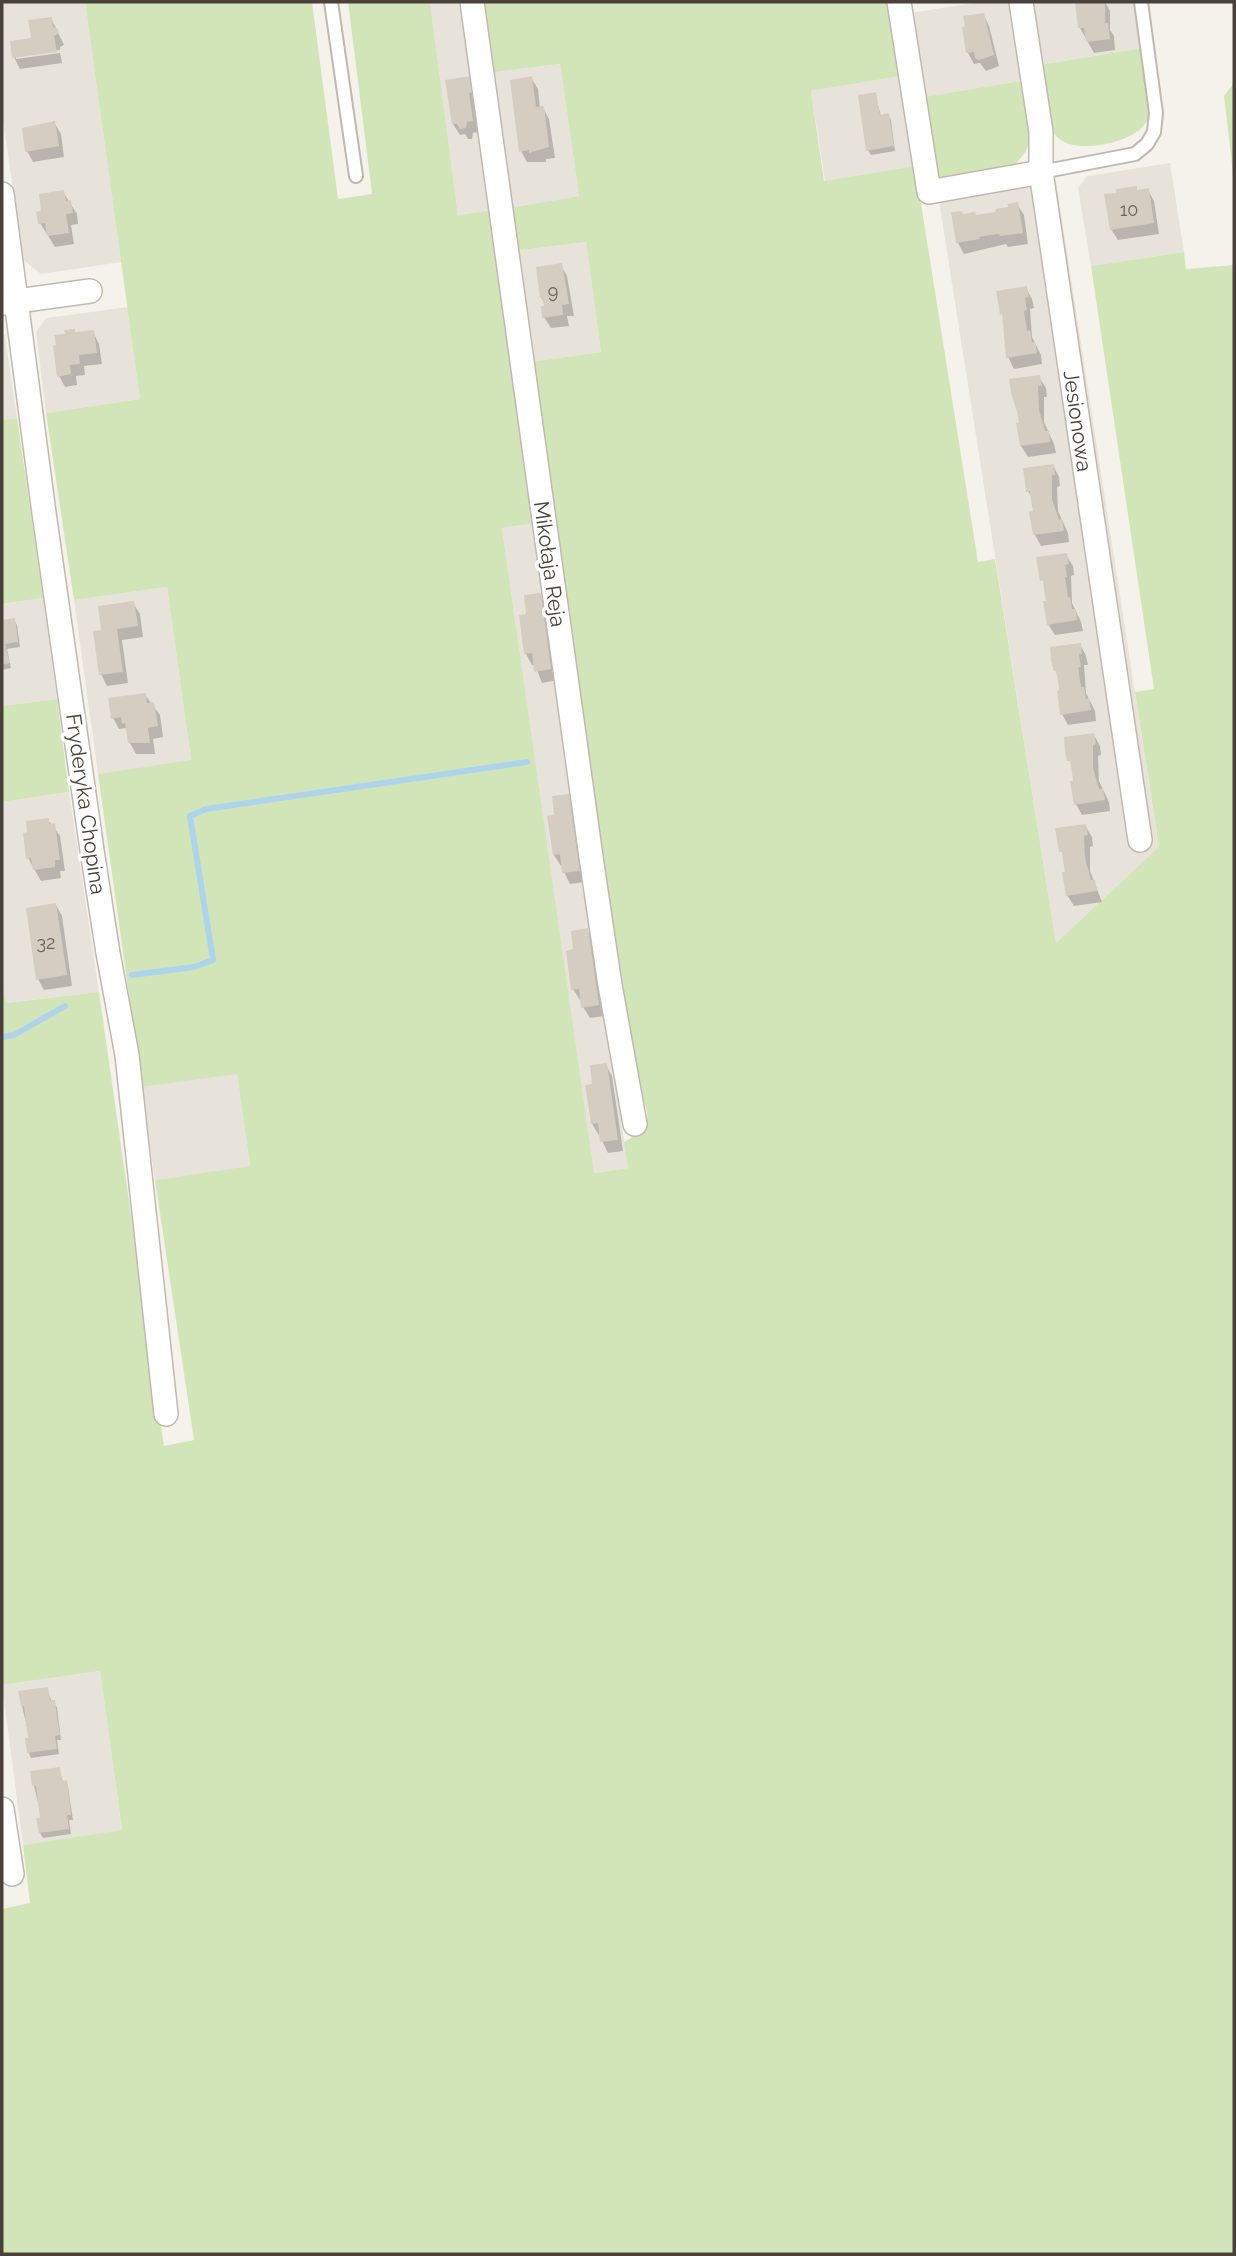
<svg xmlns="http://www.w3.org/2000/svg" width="1236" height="2256" font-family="Raleway,sans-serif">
<rect width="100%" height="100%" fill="#f5f2ec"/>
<path fill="#e8e3da" d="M 2,2 L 85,2 L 121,262 L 41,274 L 23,260 L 2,112 Z
M 430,2 L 464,2 L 493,210 L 458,215 Z
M 980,2 L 1013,2 L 1026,80 L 923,97 L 910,13 Z
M 1029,2 L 1136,2 L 1143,48 L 1039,65 Z
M 560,64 L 579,196 L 508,208 L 489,73 Z
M 901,76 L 915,166 L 825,181 L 811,91 Z
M 1170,163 L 1184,252 L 1091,266 L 1078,188 L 1087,176 Z
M 1056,181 L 1159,848 L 1056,943 L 939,201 Z
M 586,242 L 601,352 L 530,362 L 515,251 Z
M 128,307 L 140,399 L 46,413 L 36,332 L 46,318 Z
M 2,333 L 5,336 L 17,418 L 2,420 Z
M 535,523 L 628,1168 L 593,1173 L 502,528 Z
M 167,587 L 191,761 L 98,774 L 74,600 Z
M 43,598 L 57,699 L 2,706 L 2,604 Z
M 69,792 L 99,992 L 5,1003 L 2,982 L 2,802 Z
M 237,1073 L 250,1167 L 155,1180 L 142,1087 Z
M 100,1671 L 122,1831 L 23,1845 L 2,1685 Z"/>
<path fill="#d2e5b8" d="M 85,2 L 312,2 L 338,199 L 372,194 L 348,2 L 430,2 L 458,215 L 493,210 L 535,523 L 502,528 L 594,1173 L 628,1168 L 624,1142 C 658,1126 649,1108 634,1081 L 530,362 L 601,352 L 586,242 L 515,251 L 508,208 L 579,196 L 560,64 L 489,73 L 479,2 L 889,2 L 901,76 L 811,91 L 824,181 L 915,166 L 978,562 L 995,559 L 1056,943 L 1159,847 L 1135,692 L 1154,689 L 1091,266 L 1184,252 L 1186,269 L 1234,265 L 1234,2254 L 2,2254 L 2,1909 L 30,1903 L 23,1845 L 122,1830 L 100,1671 L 2,1685 L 2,982 L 6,1003 L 99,992 L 164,1446 L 194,1440 L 155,1180 L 250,1166 L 237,1074 L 142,1087 L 98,774 L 191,760 L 167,587 L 74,600 L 46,413 L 140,399 Z
M 1143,48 C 1144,63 1152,106 1148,118 C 1141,143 1074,156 1057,137 C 1041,119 1042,88 1039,65 Z
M 1026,80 L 1030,140 L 1026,151 L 1013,168 L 936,181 L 923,97 Z
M 1234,83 L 1234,181 L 1224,96 Z
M 17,418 L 43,598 L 2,604 L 2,420 Z
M 57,699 L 69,792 L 2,802 L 2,706 Z"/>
<path fill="#0003" d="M 1105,2 L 1110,11 L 1110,30 L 1114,36 L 1115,50 L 1094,53 L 1080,28 L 1077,3 Z
M 983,14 L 989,26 L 999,66 L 986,71 L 980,63 L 974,64 L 968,53 Z
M 51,18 L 64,45 L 60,47 L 60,50 L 16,56 L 16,59 L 60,53 L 62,63 L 20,69 L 14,57 Z
M 470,78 L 478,103 L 474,104 L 478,132 L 473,133 L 472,139 L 468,139 L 465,134 L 460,135 L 453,124 Z
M 531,78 L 538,89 L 540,108 L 543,108 L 549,119 L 555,158 L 546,159 L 546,162 L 527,162 L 521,151 Z
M 875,94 L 881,116 L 888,115 L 891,120 L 895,151 L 871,155 L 868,150 Z
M 54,122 L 61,134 L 64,157 L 33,162 L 27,151 Z
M 1136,188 L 1138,191 L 1148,190 L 1154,201 L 1159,234 L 1118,240 L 1111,229 Z
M 63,192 L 77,214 L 78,224 L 71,225 L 74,244 L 55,247 L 40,223 L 43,212 Z
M 1017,204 L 1024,215 L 1028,244 L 1008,247 L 1006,244 L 964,254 L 958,243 L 953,214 L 976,217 L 998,213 Z
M 561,265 L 567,276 L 574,316 L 567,316 L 569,326 L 551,328 L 544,317 L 546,307 L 541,297 Z
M 1026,288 L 1032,299 L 1034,308 L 1030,309 L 1032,337 L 1041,355 L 1042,364 L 1014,369 L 1008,357 Z
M 93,332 L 99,344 L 102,364 L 84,366 L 85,375 L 76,376 L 77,385 L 65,387 L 59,376 L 76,334 Z
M 1039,377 L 1046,388 L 1047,397 L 1044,397 L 1044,422 L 1054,444 L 1056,453 L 1028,457 L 1021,446 L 1019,411 Z
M 1053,465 L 1059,477 L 1060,486 L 1057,487 L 1058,511 L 1068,533 L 1069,542 L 1041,546 L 1035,535 L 1033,499 L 1028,491 Z
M 1066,555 L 1073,566 L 1074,575 L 1071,576 L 1072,603 L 1081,622 L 1083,631 L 1055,635 L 1048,624 L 1048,602 Z
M 540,595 L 546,606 L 557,680 L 542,683 L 535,665 L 532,665 L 526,654 L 528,615 Z
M 133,603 L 140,614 L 143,637 L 122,640 L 128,683 L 107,686 L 101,674 L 103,632 Z
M 14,620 L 17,625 L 20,647 L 7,649 L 11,668 L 2,670 L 2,621 Z
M 1080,644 L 1086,656 L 1088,665 L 1084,665 L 1086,693 L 1095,711 L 1096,721 L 1068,725 L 1062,714 L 1059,677 L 1055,670 Z
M 145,695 L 160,715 L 163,737 L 153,739 L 155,754 L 136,754 L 130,743 L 127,728 L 119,729 L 113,718 Z
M 1094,735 L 1100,746 L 1101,755 L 1098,756 L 1099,781 L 1109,802 L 1110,811 L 1082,815 L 1076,804 Z
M 568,796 L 575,807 L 585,882 L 570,884 L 564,872 L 563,865 L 561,866 L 554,855 L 556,817 Z
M 48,820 L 60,836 L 65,871 L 60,871 L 61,878 L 41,881 L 28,858 L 29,834 Z
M 1085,826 L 1092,837 L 1093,846 L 1090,847 L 1090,871 L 1102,902 L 1074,906 L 1067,895 L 1067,873 Z
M 56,905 L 62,916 L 72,986 L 44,990 L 38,979 Z
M 587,930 L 593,941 L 604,1016 L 590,1018 L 583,1007 L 582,1000 L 580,1000 L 573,989 L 575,951 Z
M 606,1065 L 612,1076 L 623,1151 L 608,1153 L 602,1141 L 601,1135 L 599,1135 L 592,1124 L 594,1085 Z
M 47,1689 L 52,1702 L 57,1707 L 61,1740 L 57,1740 L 59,1754 L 31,1758 L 29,1753 L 30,1739 L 22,1706 Z
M 59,1769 L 63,1782 L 66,1782 L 68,1787 L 73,1820 L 69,1820 L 71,1834 L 43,1838 L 40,1833 L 42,1819 L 34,1786 Z"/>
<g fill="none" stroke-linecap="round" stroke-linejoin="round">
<path stroke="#aed4ec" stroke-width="6" d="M 132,975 L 194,967 L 213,960 L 190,816 L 206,809 L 527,762
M 2,1037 L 14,1035 L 65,1006"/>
</g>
<path fill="#d5cdc2" d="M 1075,2 L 1105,2 L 1105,23 L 1108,23 L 1110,39 L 1086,42 L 1084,28 L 1078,28 Z
M 984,13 L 994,55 L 979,60 L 975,58 L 974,52 L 966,53 L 962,27 L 965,26 L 963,16 Z
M 52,17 L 53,27 L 58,29 L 59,33 L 54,36 L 57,52 L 12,58 L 10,41 L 31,38 L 28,20 Z
M 471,76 L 473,92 L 469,93 L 473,121 L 467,122 L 466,128 L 460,129 L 457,124 L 452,124 L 445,80 Z
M 532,76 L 536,107 L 544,106 L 549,147 L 529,153 L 529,150 L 519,152 L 510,80 Z
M 876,92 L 880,115 L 889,113 L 894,146 L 866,151 L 858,95 Z
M 55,121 L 59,146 L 25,152 L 22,128 Z
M 1137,186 L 1137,190 L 1149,188 L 1154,223 L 1110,230 L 1104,194 L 1116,193 L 1116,189 Z
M 64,190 L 66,201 L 71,200 L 73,213 L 66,214 L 69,233 L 47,236 L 45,223 L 38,224 L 36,212 L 41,211 L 39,194 Z
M 1018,202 L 1023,233 L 1000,236 L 999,234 L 990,235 L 979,237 L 980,239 L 956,243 L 951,212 L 962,211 L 963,214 L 975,212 L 976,215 L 996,212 L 995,209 L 1008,207 L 1007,204 Z
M 562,263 L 569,304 L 562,305 L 563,315 L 542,318 L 541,306 L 544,306 L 542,297 L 540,298 L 536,267 Z
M 1027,286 L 1029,297 L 1025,298 L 1027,310 L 1024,311 L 1027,331 L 1030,330 L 1032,342 L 1035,342 L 1037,353 L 1006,358 L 1002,314 L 1000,315 L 996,291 Z
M 75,329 L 75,332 L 94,330 L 97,353 L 79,355 L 80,364 L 70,365 L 71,374 L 57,377 L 53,346 L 56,345 L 54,335 L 65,334 L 64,330 Z
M 1040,375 L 1042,386 L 1038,386 L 1039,410 L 1045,431 L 1049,431 L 1050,442 L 1020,446 L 1016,423 L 1019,422 L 1017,412 L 1011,393 L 1009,379 Z
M 1054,464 L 1055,475 L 1052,475 L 1052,499 L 1059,520 L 1062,519 L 1064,531 L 1033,535 L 1029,512 L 1033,511 L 1031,500 L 1030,491 L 1026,492 L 1023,468 Z
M 1067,553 L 1069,564 L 1065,565 L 1067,577 L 1065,577 L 1068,597 L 1070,597 L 1072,609 L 1076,609 L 1077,620 L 1047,625 L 1043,601 L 1046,601 L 1044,590 L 1043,581 L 1040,581 L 1036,557 Z
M 541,593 L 551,669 L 534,672 L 532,653 L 524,654 L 519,615 L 526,614 L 524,595 Z
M 134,601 L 138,626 L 117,629 L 123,672 L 99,675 L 93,631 L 101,630 L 98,606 Z
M 15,618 L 18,642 L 5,644 L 10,663 L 2,665 L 2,620 Z
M 1081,643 L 1082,654 L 1079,654 L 1081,667 L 1078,667 L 1081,687 L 1084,687 L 1086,699 L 1089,698 L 1091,710 L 1060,715 L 1057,691 L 1059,690 L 1058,681 L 1056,671 L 1054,671 L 1051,661 L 1050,647 Z
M 146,693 L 147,703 L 154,702 L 158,726 L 148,728 L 150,743 L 128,743 L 125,723 L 122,724 L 121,717 L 111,719 L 108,698 Z
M 1094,733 L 1096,744 L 1093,745 L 1093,768 L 1099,789 L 1103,789 L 1105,800 L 1074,805 L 1070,781 L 1073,781 L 1072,772 L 1070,761 L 1067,761 L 1065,752 L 1064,737 Z
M 569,794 L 580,871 L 562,873 L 560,854 L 553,855 L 547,816 L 554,815 L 552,796 Z
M 49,818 L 49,824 L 55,823 L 60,860 L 55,860 L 55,867 L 33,870 L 31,858 L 26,859 L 23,833 L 27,832 L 26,821 Z
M 1086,824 L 1088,835 L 1084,836 L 1085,858 L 1091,880 L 1095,880 L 1097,891 L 1066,896 L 1062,872 L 1065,872 L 1063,861 L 1062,852 L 1059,852 L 1055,828 Z
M 56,903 L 67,975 L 36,980 L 26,908 Z
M 588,928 L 599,1005 L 581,1008 L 579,989 L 571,990 L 566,951 L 573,949 L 571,931 Z
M 607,1063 L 618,1140 L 600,1142 L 598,1123 L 591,1124 L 585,1085 L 592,1084 L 590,1065 Z
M 48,1687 L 50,1700 L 55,1700 L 57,1717 L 60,1735 L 55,1736 L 57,1749 L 27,1753 L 25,1738 L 28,1738 L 24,1706 L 21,1706 L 18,1691 Z
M 60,1767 L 62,1781 L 67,1780 L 69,1797 L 71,1815 L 67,1815 L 69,1829 L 39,1833 L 36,1818 L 40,1818 L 36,1786 L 32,1786 L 30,1771 Z"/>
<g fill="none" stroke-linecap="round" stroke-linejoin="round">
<g stroke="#c0b9af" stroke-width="16">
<path id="service" d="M 331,2 L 356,176
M 1041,172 L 1135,154 L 1147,144 L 1154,132 L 1156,113 L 1141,2"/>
</g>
<g stroke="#c0b9af" stroke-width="26">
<path id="minor" d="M 472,2 L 591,857 L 610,985 L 635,1124
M 899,2 L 929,192 L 1041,172
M 1021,2 L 1041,132 L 1041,172 L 1140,840
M 2,194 L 44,513 L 93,857 L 108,953 L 127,1055 L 166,1414
M 3,303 L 90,291
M 2,1809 L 12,1874"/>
</g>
<use href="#service" stroke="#fff" stroke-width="12"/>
<use href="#minor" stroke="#fff" stroke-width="23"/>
</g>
<g text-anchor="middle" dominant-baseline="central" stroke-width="7" stroke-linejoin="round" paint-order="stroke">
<g font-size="18" fill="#6c655c">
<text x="1129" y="209">10</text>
<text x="553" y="291">9</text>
<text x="46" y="942">32</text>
</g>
<g font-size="21" fill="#49423a" stroke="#fff">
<text transform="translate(1078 421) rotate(82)">Jesionowa</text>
<text transform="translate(550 564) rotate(82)">Mikołaja Reja</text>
<text transform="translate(86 804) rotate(82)">Fryderyka Chopina</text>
</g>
</g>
<rect width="1236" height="2256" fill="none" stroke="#49423a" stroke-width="7"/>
</svg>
